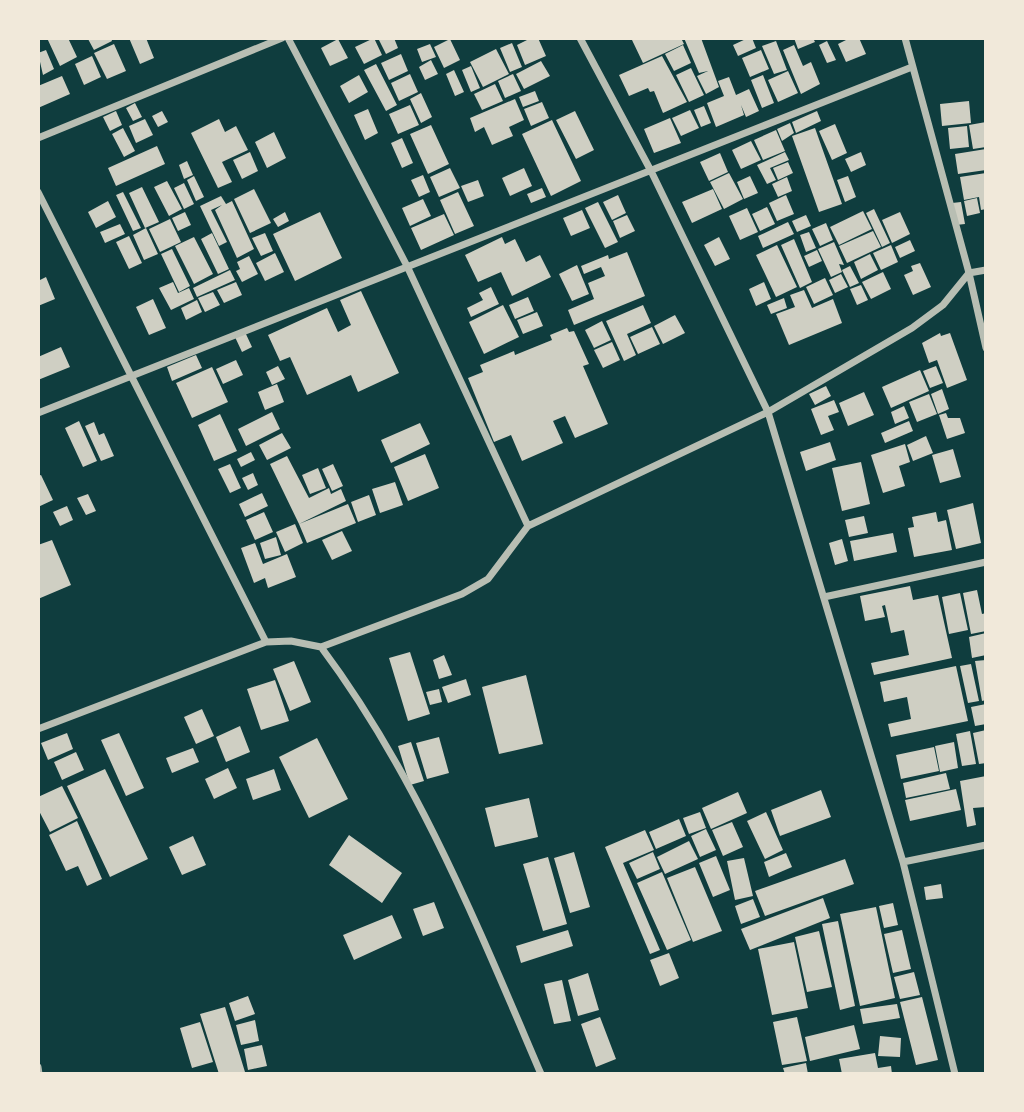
<svg xmlns="http://www.w3.org/2000/svg" width="1024" height="1112" font-family="'Golos Text',sans-serif">
<rect width="100%" height="100%" fill="#0f3d3e"/>
<path fill="#cfcfc3" d="M 47,38 L 68,38 L 77,57 L 60,66 Z
M 111,38 L 112,41 L 94,50 L 88,39 Z
M 129,38 L 146,38 L 154,58 L 140,64 Z
M 374,38 L 382,55 L 364,64 L 355,47 Z
M 378,38 L 394,38 L 398,48 L 386,54 Z
M 531,38 L 538,38 L 546,56 L 525,65 L 517,45 Z
M 635,38 L 681,38 L 684,44 L 643,63 L 632,40 Z
M 684,38 L 701,38 L 719,87 L 706,94 L 697,76 L 708,71 L 699,73 Z
M 748,38 L 752,38 L 756,48 L 738,56 L 733,45 Z
M 794,38 L 813,38 L 815,42 L 798,49 Z
M 850,38 L 859,38 L 866,54 L 846,62 L 838,44 Z
M 338,39 L 348,58 L 330,66 L 321,48 Z
M 450,39 L 460,60 L 444,68 L 434,47 Z
M 776,41 L 787,70 L 774,74 L 762,46 Z
M 827,41 L 836,60 L 827,63 L 819,45 Z
M 512,43 L 522,67 L 510,72 L 500,48 Z
M 114,44 L 126,71 L 107,79 L 94,53 Z
M 430,44 L 436,57 L 422,62 L 417,49 Z
M 683,45 L 691,63 L 674,71 L 665,54 Z
M 794,45 L 803,66 L 811,62 L 820,84 L 801,94 L 783,50 Z
M 496,49 L 509,74 L 483,87 L 470,62 Z
M 46,50 L 54,69 L 43,75 L 38,53 Z
M 761,50 L 769,69 L 750,77 L 742,58 Z
M 401,54 L 408,71 L 389,80 L 381,63 Z
M 92,56 L 101,77 L 84,85 L 75,64 Z
M 662,56 L 687,102 L 663,113 L 654,91 L 650,92 L 648,88 L 629,96 L 619,75 Z
M 431,60 L 438,74 L 425,80 L 419,67 Z
M 541,61 L 550,76 L 524,89 L 516,74 Z
M 376,64 L 397,105 L 386,111 L 364,70 Z
M 471,66 L 480,88 L 471,92 L 462,70 Z
M 691,68 L 704,95 L 689,102 L 676,75 Z
M 454,70 L 464,92 L 455,96 L 446,74 Z
M 788,71 L 798,93 L 778,102 L 768,80 Z
M 410,74 L 418,92 L 399,101 L 391,83 Z
M 513,74 L 521,91 L 505,98 L 498,81 Z
M 359,75 L 368,92 L 349,103 L 340,86 Z
M 763,75 L 774,103 L 762,108 L 751,80 Z
M 62,76 L 70,94 L 38,108 L 38,86 Z
M 729,77 L 736,95 L 749,89 L 759,111 L 746,117 L 741,105 L 744,115 L 716,127 L 707,103 L 724,96 L 718,81 Z
M 495,84 L 503,101 L 482,110 L 474,94 Z
M 535,91 L 539,101 L 523,107 L 519,97 Z
M 421,93 L 432,117 L 421,123 L 410,99 Z
M 515,99 L 524,120 L 509,127 L 513,136 L 492,145 L 484,127 L 475,132 L 470,118 Z
M 969,101 L 971,123 L 942,126 L 940,104 Z
M 542,102 L 549,118 L 531,126 L 524,109 Z
M 135,103 L 142,117 L 133,121 L 126,108 Z
M 410,105 L 419,125 L 398,134 L 389,114 Z
M 704,106 L 711,123 L 701,127 L 694,110 Z
M 368,109 L 378,133 L 365,140 L 354,115 Z
M 690,110 L 699,128 L 681,136 L 672,118 Z
M 116,111 L 122,125 L 110,131 L 103,117 Z
M 162,111 L 168,122 L 158,127 L 152,116 Z
M 575,111 L 594,150 L 576,159 L 556,120 Z
M 817,111 L 821,121 L 796,133 L 792,122 Z
M 670,118 L 681,143 L 654,153 L 644,129 Z
M 145,119 L 153,135 L 136,143 L 129,126 Z
M 219,119 L 225,132 L 236,126 L 248,150 L 222,162 L 232,182 L 218,188 L 191,133 Z
M 552,120 L 581,181 L 551,196 L 522,134 Z
M 986,122 L 986,147 L 973,149 L 969,125 Z
M 790,123 L 794,133 L 782,141 L 777,129 Z
M 835,124 L 847,153 L 832,160 L 819,131 Z
M 431,125 L 449,164 L 428,174 L 410,134 Z
M 967,126 L 969,147 L 950,149 L 948,128 Z
M 123,128 L 135,151 L 124,157 L 112,134 Z
M 815,128 L 842,204 L 819,212 L 792,136 Z
M 776,130 L 785,151 L 763,160 L 754,140 Z
M 274,132 L 286,158 L 267,168 L 255,142 Z
M 402,138 L 413,163 L 402,168 L 391,143 Z
M 751,141 L 761,160 L 741,169 L 732,150 Z
M 157,146 L 165,164 L 116,186 L 108,168 Z
M 986,149 L 986,170 L 958,174 L 955,154 Z
M 250,152 L 258,171 L 242,179 L 233,160 Z
M 785,152 L 789,160 L 770,168 L 776,180 L 767,184 L 757,165 Z
M 861,152 L 866,165 L 851,172 L 845,159 Z
M 720,153 L 728,172 L 709,181 L 700,162 Z
M 187,161 L 193,175 L 184,179 L 179,165 Z
M 788,162 L 793,173 L 778,180 L 773,168 Z
M 450,168 L 460,188 L 439,197 L 430,177 Z
M 524,168 L 532,186 L 510,196 L 502,178 Z
M 729,173 L 743,199 L 724,209 L 710,182 Z
M 986,173 L 986,209 L 981,210 L 979,197 L 964,200 L 960,177 Z
M 423,175 L 430,192 L 419,197 L 411,180 Z
M 194,176 L 204,197 L 196,201 L 187,180 Z
M 750,176 L 758,193 L 744,199 L 737,182 Z
M 848,176 L 856,197 L 845,202 L 837,180 Z
M 787,177 L 792,191 L 778,197 L 772,184 Z
M 478,180 L 484,196 L 468,202 L 461,186 Z
M 167,181 L 182,209 L 169,216 L 154,187 Z
M 184,183 L 194,204 L 184,209 L 174,188 Z
M 142,187 L 159,222 L 145,228 L 129,193 Z
M 542,188 L 546,197 L 531,203 L 527,194 Z
M 254,189 L 271,223 L 250,233 L 234,199 Z
M 713,189 L 722,209 L 692,223 L 682,202 Z
M 123,192 L 141,228 L 133,231 L 116,195 Z
M 458,192 L 474,226 L 455,234 L 440,200 Z
M 618,195 L 626,213 L 612,220 L 603,202 Z
M 786,195 L 794,214 L 777,221 L 769,203 Z
M 221,196 L 226,204 L 232,201 L 254,249 L 237,258 L 215,210 L 222,205 L 211,210 L 227,242 L 219,246 L 200,206 Z
M 977,198 L 980,213 L 967,216 L 964,201 Z
M 423,199 L 431,216 L 410,226 L 402,208 Z
M 108,201 L 116,217 L 96,228 L 88,212 Z
M 598,202 L 618,242 L 605,248 L 585,208 Z
M 961,202 L 965,224 L 956,225 L 952,203 Z
M 767,207 L 775,224 L 760,231 L 752,214 Z
M 747,208 L 758,232 L 740,240 L 729,216 Z
M 874,209 L 890,243 L 882,247 L 866,213 Z
M 582,210 L 590,228 L 571,236 L 563,218 Z
M 863,211 L 872,229 L 839,245 L 830,227 Z
M 185,212 L 191,225 L 178,231 L 172,218 Z
M 285,212 L 289,221 L 278,227 L 273,219 Z
M 320,212 L 342,258 L 295,281 L 273,234 Z
M 900,212 L 910,234 L 892,243 L 882,220 Z
M 444,214 L 454,235 L 421,250 L 411,228 Z
M 627,215 L 635,231 L 620,238 L 613,221 Z
M 806,215 L 811,226 L 797,232 L 792,221 Z
M 170,219 L 181,242 L 160,252 L 149,229 Z
M 788,222 L 794,234 L 763,248 L 758,236 Z
M 826,223 L 833,240 L 820,246 L 812,229 Z
M 120,224 L 125,234 L 105,243 L 100,232 Z
M 146,228 L 158,254 L 144,260 L 133,235 Z
M 873,231 L 881,247 L 847,263 L 839,246 Z
M 809,232 L 816,248 L 806,252 L 800,235 Z
M 212,233 L 229,269 L 218,274 L 201,239 Z
M 265,233 L 273,251 L 261,256 L 252,238 Z
M 129,236 L 142,263 L 129,269 L 116,242 Z
M 194,237 L 213,274 L 194,284 L 175,246 Z
M 502,237 L 505,244 L 515,239 L 526,262 L 540,255 L 551,277 L 512,296 L 501,272 L 478,282 L 465,255 Z
M 719,237 L 730,259 L 715,266 L 704,245 Z
M 794,239 L 812,282 L 800,288 L 781,245 Z
M 910,240 L 915,251 L 900,258 L 895,247 Z
M 834,242 L 844,265 L 839,264 L 842,272 L 831,277 L 818,249 Z
M 777,245 L 797,287 L 776,297 L 756,255 Z
M 891,245 L 898,262 L 881,270 L 873,253 Z
M 172,249 L 190,286 L 179,292 L 161,254 Z
M 817,250 L 822,261 L 809,267 L 804,256 Z
M 627,252 L 645,296 L 574,325 L 568,310 L 594,299 L 588,283 L 605,276 L 601,267 L 584,274 L 581,266 L 608,255 L 609,259 Z
M 275,253 L 284,272 L 265,281 L 256,263 Z
M 870,254 L 878,270 L 861,279 L 854,262 Z
M 249,256 L 258,274 L 242,282 L 236,271 L 240,269 L 237,262 Z
M 920,263 L 931,287 L 913,295 L 904,275 L 913,271 L 911,266 Z
M 577,265 L 589,294 L 572,301 L 559,274 Z
M 850,266 L 859,283 L 850,287 L 842,270 Z
M 230,270 L 235,280 L 197,297 L 193,288 Z
M 883,272 L 891,289 L 871,299 L 862,282 Z
M 841,274 L 848,287 L 835,293 L 829,280 Z
M 46,277 L 55,299 L 38,306 L 38,281 Z
M 825,278 L 833,295 L 814,304 L 806,287 Z
M 173,282 L 178,293 L 189,288 L 194,299 L 171,310 L 159,288 Z
M 236,282 L 242,295 L 224,303 L 217,290 Z
M 764,282 L 771,299 L 756,306 L 749,289 Z
M 861,285 L 868,300 L 857,305 L 850,289 Z
M 491,287 L 499,304 L 471,317 L 467,308 L 483,300 L 479,293 Z
M 804,290 L 812,308 L 833,299 L 842,323 L 789,345 L 776,314 L 795,307 L 790,295 Z
M 361,291 L 399,373 L 358,392 L 351,375 L 307,395 L 290,357 L 280,361 L 268,335 L 327,308 L 338,332 L 351,325 L 340,300 Z
M 213,292 L 220,305 L 205,312 L 198,298 Z
M 528,297 L 534,311 L 515,319 L 509,305 Z
M 784,298 L 787,308 L 771,314 L 767,305 Z
M 153,299 L 166,328 L 149,335 L 136,307 Z
M 197,300 L 202,312 L 186,320 L 181,308 Z
M 503,305 L 519,337 L 484,354 L 469,322 Z
M 643,305 L 651,323 L 627,334 L 636,355 L 624,361 L 606,321 Z
M 537,312 L 543,326 L 523,334 L 517,320 Z
M 675,315 L 685,333 L 663,344 L 654,326 Z
M 602,321 L 611,340 L 594,348 L 585,330 Z
M 652,327 L 660,344 L 638,354 L 630,337 Z
M 567,328 L 569,332 L 574,331 L 589,364 L 583,366 L 608,424 L 575,438 L 565,416 L 553,421 L 563,443 L 522,461 L 511,435 L 494,442 L 468,378 L 483,372 L 480,365 L 514,351 L 515,355 L 552,340 L 550,335 Z
M 245,332 L 252,347 L 242,352 L 235,337 Z
M 940,333 L 941,336 L 950,333 L 967,380 L 947,388 L 937,360 L 929,363 L 922,343 Z
M 612,342 L 620,360 L 603,368 L 594,350 Z
M 61,347 L 70,367 L 38,380 L 38,357 Z
M 196,355 L 202,368 L 172,381 L 167,367 Z
M 236,360 L 243,375 L 223,384 L 216,369 Z
M 278,366 L 285,379 L 272,385 L 266,372 Z
M 936,366 L 943,383 L 930,388 L 923,371 Z
M 212,367 L 228,402 L 192,418 L 176,383 Z
M 920,370 L 929,391 L 891,408 L 882,387 Z
M 277,384 L 284,402 L 265,410 L 258,392 Z
M 826,386 L 831,396 L 815,405 L 809,394 Z
M 942,389 L 949,409 L 938,414 L 931,394 Z
M 864,392 L 874,415 L 848,426 L 839,403 Z
M 929,394 L 937,414 L 917,422 L 909,402 Z
M 834,400 L 839,412 L 828,416 L 834,430 L 821,435 L 811,409 Z
M 904,406 L 909,418 L 895,424 L 891,412 Z
M 272,412 L 280,429 L 246,446 L 238,429 Z
M 946,413 L 948,418 L 960,418 L 965,433 L 947,439 L 939,415 Z
M 220,414 L 237,451 L 214,461 L 198,425 Z
M 79,421 L 97,461 L 83,467 L 65,428 Z
M 909,421 L 913,431 L 885,443 L 881,433 Z
M 94,422 L 99,435 L 104,433 L 114,456 L 101,461 L 85,426 Z
M 420,423 L 430,444 L 391,463 L 381,440 Z
M 282,433 L 291,448 L 267,460 L 259,445 Z
M 926,436 L 933,453 L 913,461 L 907,445 Z
M 830,442 L 836,460 L 806,471 L 800,452 Z
M 905,444 L 910,462 L 899,466 L 905,486 L 883,493 L 871,455 Z
M 953,449 L 961,477 L 940,483 L 932,455 Z
M 251,452 L 255,460 L 241,467 L 237,459 Z
M 425,454 L 439,488 L 408,501 L 394,467 Z
M 287,456 L 309,498 L 329,488 L 331,494 L 341,489 L 346,501 L 299,524 L 270,464 Z
M 861,462 L 870,504 L 842,511 L 832,468 Z
M 230,464 L 241,488 L 230,493 L 218,469 Z
M 333,464 L 343,486 L 332,491 L 322,469 Z
M 318,468 L 326,488 L 310,494 L 302,475 Z
M 253,473 L 258,485 L 248,490 L 242,478 Z
M 41,475 L 53,500 L 38,507 L 38,476 Z
M 395,482 L 403,505 L 380,513 L 372,489 Z
M 262,493 L 268,506 L 245,517 L 239,504 Z
M 88,494 L 96,511 L 86,515 L 77,498 Z
M 369,495 L 376,515 L 358,522 L 351,502 Z
M 973,503 L 981,543 L 956,549 L 947,510 Z
M 348,504 L 356,523 L 307,543 L 299,524 Z
M 67,506 L 73,520 L 60,526 L 53,512 Z
M 264,512 L 273,532 L 255,540 L 246,520 Z
M 936,512 L 938,522 L 946,520 L 952,550 L 914,557 L 908,528 L 914,527 L 912,517 Z
M 864,516 L 868,533 L 849,537 L 845,520 Z
M 295,524 L 303,543 L 285,552 L 276,532 Z
M 342,531 L 352,551 L 332,560 L 322,540 Z
M 893,533 L 897,552 L 854,561 L 850,541 Z
M 276,537 L 281,555 L 265,559 L 260,543 Z
M 842,539 L 848,561 L 835,565 L 829,543 Z
M 52,540 L 71,585 L 38,599 L 38,545 Z
M 255,543 L 263,564 L 287,554 L 296,577 L 268,588 L 265,578 L 254,583 L 241,548 Z
M 910,586 L 913,600 L 938,595 L 952,658 L 874,675 L 871,663 L 909,655 L 904,630 L 891,633 L 885,605 L 882,606 L 885,617 L 865,621 L 860,596 Z
M 977,590 L 982,614 L 986,613 L 986,631 L 971,634 L 963,593 Z
M 960,593 L 968,630 L 949,634 L 942,597 Z
M 986,633 L 986,655 L 972,658 L 969,637 Z
M 410,652 L 430,714 L 408,721 L 389,658 Z
M 444,655 L 452,675 L 439,679 L 433,660 Z
M 986,660 L 986,700 L 982,701 L 975,661 Z
M 294,661 L 311,702 L 290,711 L 273,669 Z
M 971,664 L 979,701 L 968,703 L 960,666 Z
M 956,666 L 968,721 L 891,737 L 888,724 L 911,719 L 907,697 L 884,702 L 880,682 Z
M 526,675 L 543,744 L 499,754 L 482,687 Z
M 466,679 L 471,695 L 448,703 L 442,687 Z
M 275,680 L 289,721 L 261,730 L 247,689 Z
M 439,689 L 442,702 L 430,705 L 426,692 Z
M 986,704 L 986,724 L 975,726 L 971,707 Z
M 202,709 L 214,736 L 196,744 L 184,717 Z
M 240,726 L 250,752 L 226,762 L 216,737 Z
M 986,730 L 986,763 L 979,764 L 973,733 Z
M 970,731 L 976,764 L 962,766 L 956,734 Z
M 67,733 L 73,749 L 48,760 L 41,743 Z
M 119,733 L 144,788 L 126,796 L 101,740 Z
M 439,737 L 449,773 L 427,779 L 416,743 Z
M 317,738 L 348,799 L 309,818 L 279,757 Z
M 411,742 L 424,781 L 410,785 L 398,746 Z
M 954,742 L 958,768 L 940,772 L 935,746 Z
M 934,747 L 939,771 L 901,779 L 896,755 Z
M 193,748 L 199,762 L 172,773 L 166,758 Z
M 76,752 L 84,770 L 62,780 L 54,762 Z
M 228,768 L 237,788 L 214,799 L 205,779 Z
M 105,769 L 148,859 L 110,877 L 67,786 Z
M 274,769 L 281,790 L 253,800 L 246,779 Z
M 946,773 L 950,789 L 906,798 L 903,783 Z
M 986,776 L 986,807 L 973,808 L 976,825 L 967,827 L 960,781 Z
M 62,786 L 78,818 L 50,832 L 38,809 L 38,797 Z
M 956,789 L 961,810 L 910,821 L 905,800 Z
M 821,790 L 831,817 L 780,836 L 771,810 Z
M 738,792 L 747,813 L 711,829 L 702,808 Z
M 529,798 L 538,837 L 495,847 L 485,808 Z
M 700,812 L 706,828 L 689,834 L 683,818 Z
M 766,812 L 783,850 L 765,859 L 747,821 Z
M 679,819 L 686,836 L 656,849 L 649,832 Z
M 77,821 L 102,879 L 87,886 L 78,866 L 66,871 L 49,835 Z
M 732,822 L 743,847 L 723,856 L 712,830 Z
M 706,829 L 716,850 L 700,857 L 691,836 Z
M 645,830 L 654,850 L 623,863 L 660,950 L 650,954 L 605,847 Z
M 349,835 L 402,873 L 382,903 L 329,865 Z
M 193,836 L 206,865 L 182,875 L 169,847 Z
M 689,841 L 698,859 L 665,874 L 657,857 Z
M 574,852 L 590,907 L 570,913 L 554,858 Z
M 653,852 L 660,869 L 637,879 L 629,863 Z
M 786,853 L 792,867 L 769,877 L 764,862 Z
M 716,856 L 730,890 L 713,897 L 699,863 Z
M 548,857 L 567,924 L 543,931 L 523,864 Z
M 744,858 L 753,896 L 735,900 L 727,861 Z
M 845,859 L 854,884 L 765,916 L 755,891 Z
M 695,867 L 722,931 L 693,942 L 667,878 Z
M 662,872 L 691,940 L 667,950 L 637,883 Z
M 941,884 L 943,898 L 926,900 L 924,887 Z
M 823,898 L 830,918 L 750,950 L 741,929 Z
M 753,899 L 760,917 L 741,924 L 735,906 Z
M 434,902 L 444,928 L 423,936 L 413,909 Z
M 893,903 L 898,925 L 884,928 L 879,906 Z
M 876,907 L 895,998 L 860,1006 L 840,914 Z
M 392,915 L 402,938 L 354,960 L 343,935 Z
M 838,921 L 855,1006 L 840,1010 L 822,924 Z
M 568,930 L 573,946 L 521,963 L 516,946 Z
M 902,930 L 911,969 L 893,973 L 884,934 Z
M 819,931 L 832,987 L 807,992 L 795,937 Z
M 794,942 L 808,1008 L 772,1015 L 758,949 Z
M 669,953 L 679,978 L 660,986 L 650,960 Z
M 914,972 L 920,995 L 900,999 L 894,977 Z
M 588,973 L 599,1010 L 578,1016 L 568,980 Z
M 562,980 L 571,1021 L 554,1024 L 544,984 Z
M 248,996 L 255,1014 L 235,1021 L 229,1003 Z
M 922,997 L 938,1060 L 916,1065 L 900,1002 Z
M 897,1004 L 900,1018 L 863,1024 L 860,1009 Z
M 225,1007 L 245,1072 L 241,1074 L 219,1074 L 200,1014 Z
M 600,1017 L 616,1059 L 596,1067 L 581,1024 Z
M 797,1017 L 807,1061 L 782,1065 L 773,1022 Z
M 255,1020 L 259,1041 L 241,1045 L 236,1025 Z
M 200,1022 L 213,1062 L 192,1068 L 180,1028 Z
M 854,1025 L 860,1049 L 810,1061 L 805,1037 Z
M 880,1036 L 901,1038 L 900,1057 L 878,1056 Z
M 262,1045 L 267,1066 L 248,1070 L 244,1049 Z
M 875,1053 L 878,1068 L 891,1066 L 892,1074 L 842,1074 L 839,1059 Z
M 806,1063 L 808,1074 L 785,1074 L 783,1068 Z"/>
<g fill="none" stroke-linecap="round" stroke-linejoin="round">
<path stroke="#b8beb3" stroke-width="7" d="M 288,38 L 407,266 L 528,526
M 580,38 L 651,171 L 768,412 L 903,862 L 955,1074
M 905,38 L 969,273 L 986,348
M 38,138 L 282,38
M 38,192 L 266,642
M 38,413 L 912,67
M 824,597 L 986,562
M 321,647 C 417,775 478,927 541,1074
M 38,729 L 266,642 L 291,641 L 321,647 L 462,594 L 488,579 L 528,526 L 768,412 L 912,328 L 943,305 L 969,273 L 986,270
M 903,862 L 986,845
M 38,1067 L 39,1074"/>
</g>
<rect width="1024" height="1112" fill="none" stroke="#f1e9da" stroke-width="80"/>
</svg>
